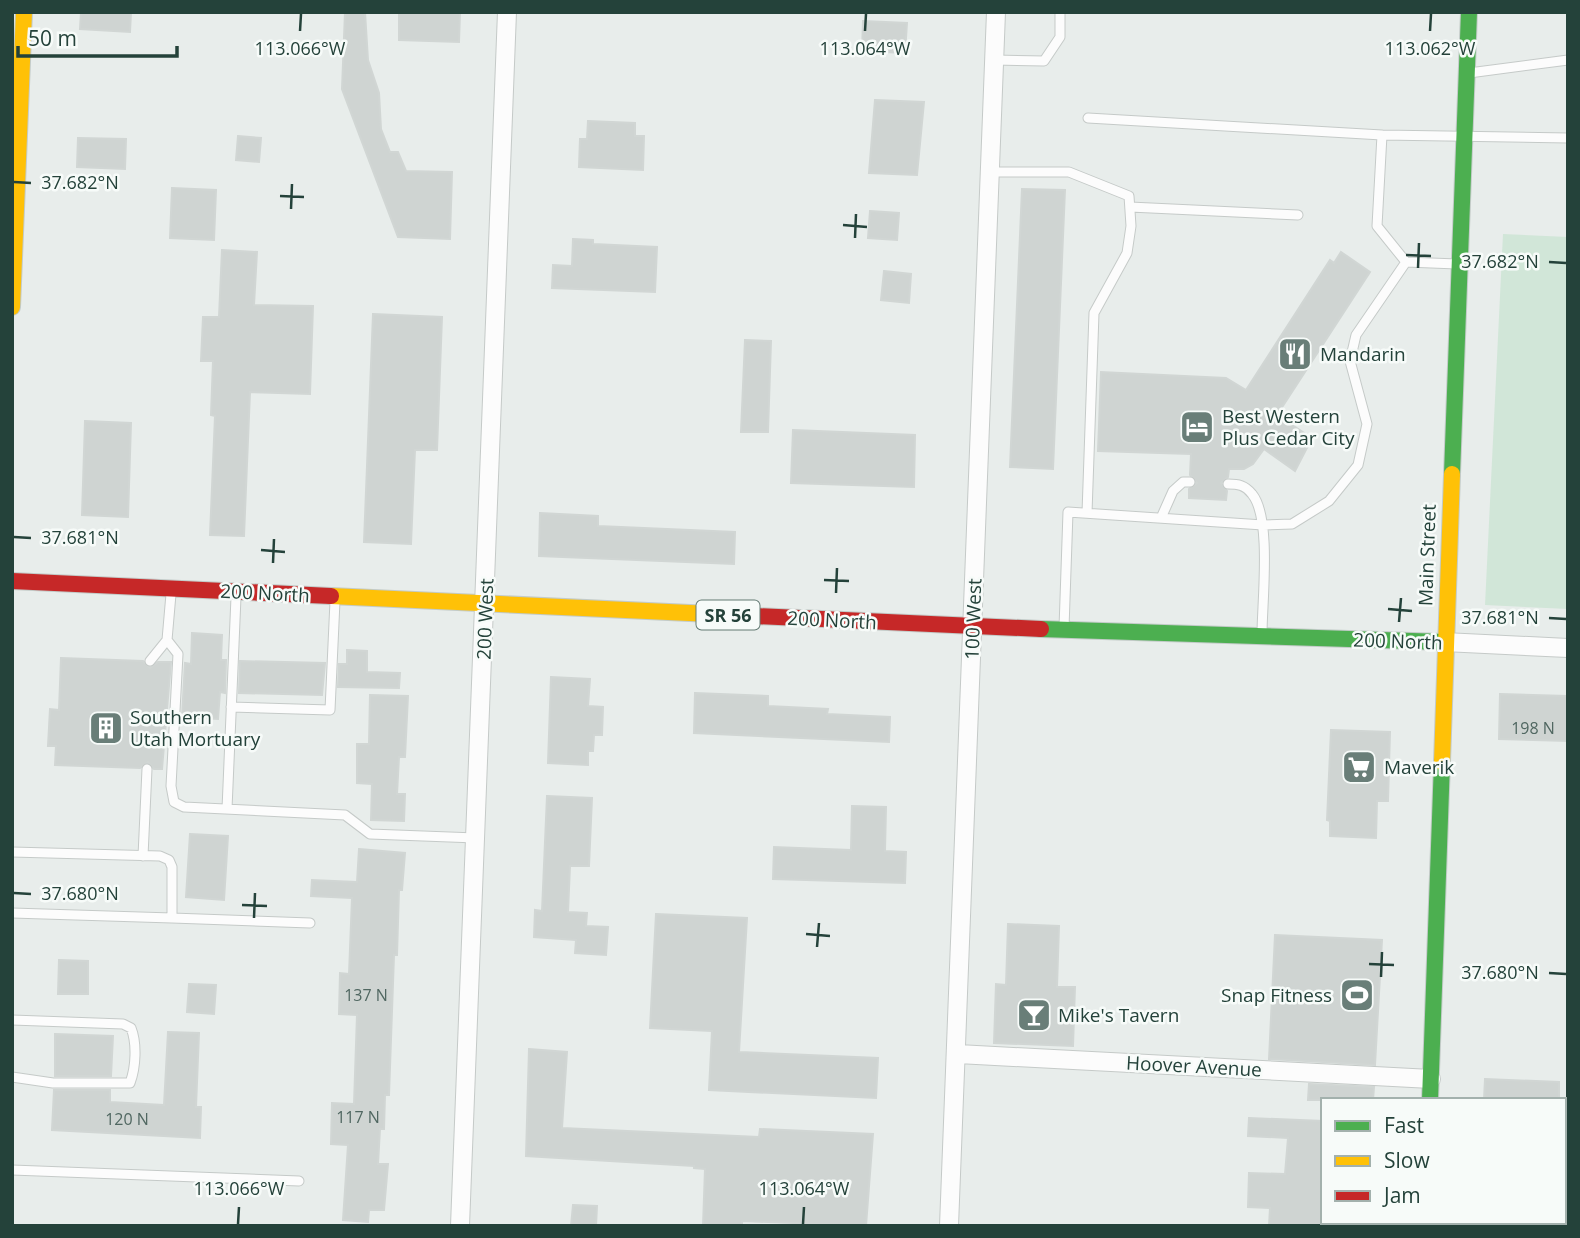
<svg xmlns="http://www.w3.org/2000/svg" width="1580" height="1238" font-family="'Open Sans',sans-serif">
<rect width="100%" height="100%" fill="#e8edeb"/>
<path fill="#d1e6d8" d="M 1503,234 L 1568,237 L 1568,609 L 1485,605 Z"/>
<path fill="#cfd4d2" stroke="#d1d6d4" stroke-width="2" d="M 81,12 L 131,12 L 130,32 L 80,29 Z
M 345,12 L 365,12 L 368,60 L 379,93 L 381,129 L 390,152 L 398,152 L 406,171 L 452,172 L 450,239 L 398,237 L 342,89 Z
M 399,12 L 460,12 L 459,42 L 399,40 Z
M 863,21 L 907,23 L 905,53 L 862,51 Z
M 875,100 L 924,102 L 917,175 L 869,173 Z
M 588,121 L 635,123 L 635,136 L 644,136 L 643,170 L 579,167 L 580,139 L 587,139 Z
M 238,136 L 261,138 L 259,162 L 236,160 Z
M 78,138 L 126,139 L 125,169 L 77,167 Z
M 172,188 L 216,190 L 214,240 L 170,238 Z
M 1022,189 L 1065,190 L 1053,469 L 1010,467 Z
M 870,211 L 899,213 L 897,240 L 868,238 Z
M 573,239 L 593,240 L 593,244 L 657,247 L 655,292 L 552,288 L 553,265 L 572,266 Z
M 222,250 L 257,252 L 254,305 L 313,306 L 310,394 L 250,392 L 244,536 L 210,535 L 215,416 L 211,415 L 213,361 L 201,361 L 203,317 L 219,317 Z
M 1341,252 L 1370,272 L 1277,415 L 1312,438 L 1295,471 L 1264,449 L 1253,464 L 1244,469 L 1229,469 L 1228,477 L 1221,483 L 1227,491 L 1226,500 L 1189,498 L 1189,489 L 1197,483 L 1190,475 L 1191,454 L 1098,451 L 1101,372 L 1226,378 L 1246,390 L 1330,260 L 1334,263 Z
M 884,271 L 911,274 L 909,303 L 881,300 Z
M 373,314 L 442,317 L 437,450 L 415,450 L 411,544 L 364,542 Z
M 745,340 L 771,341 L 768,432 L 741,432 Z
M 85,421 L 131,423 L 128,517 L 82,515 Z
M 793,430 L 915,435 L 914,487 L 791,483 Z
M 540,513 L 598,516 L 598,526 L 735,532 L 734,564 L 539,556 Z
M 192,633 L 222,635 L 221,660 L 226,660 L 225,693 L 220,692 L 218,719 L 182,717 L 185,663 L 191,664 Z
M 347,650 L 367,651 L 367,672 L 400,673 L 399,688 L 338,687 L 339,664 L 347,664 Z
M 61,658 L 143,661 L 150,668 L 158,662 L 171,662 L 162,769 L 154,769 L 148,762 L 140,768 L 55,765 L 56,746 L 48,746 L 50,709 L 59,710 Z
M 240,661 L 325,663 L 322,695 L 239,693 Z
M 551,677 L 590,679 L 588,706 L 603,707 L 602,735 L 594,735 L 593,751 L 588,751 L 588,765 L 548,763 Z
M 695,693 L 768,696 L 768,706 L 828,709 L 827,714 L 890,717 L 889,742 L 694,733 Z
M 1500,694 L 1567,696 L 1568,741 L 1499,739 Z
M 370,695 L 408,696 L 405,757 L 399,757 L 397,794 L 405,794 L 404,821 L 371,820 L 372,784 L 357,783 L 357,744 L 369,744 Z
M 1331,730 L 1390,732 L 1388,801 L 1377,801 L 1376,838 L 1330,836 L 1330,821 L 1327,820 Z
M 547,796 L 592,798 L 589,866 L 570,866 L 568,912 L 587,913 L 586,926 L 608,927 L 606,955 L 575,953 L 576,940 L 534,937 L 535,910 L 542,911 Z
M 852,806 L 886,807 L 885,851 L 906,852 L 905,883 L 773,879 L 774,847 L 851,850 Z
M 190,834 L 228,836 L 224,900 L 186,897 Z
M 359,849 L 405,853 L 402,890 L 399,890 L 397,955 L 394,955 L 389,1095 L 385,1095 L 384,1129 L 380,1129 L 378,1164 L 388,1164 L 384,1210 L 369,1210 L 368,1222 L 343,1220 L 348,1145 L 331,1144 L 332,1103 L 354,1104 L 357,1015 L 339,1014 L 340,973 L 349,974 L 352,898 L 311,896 L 312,880 L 357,882 Z
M 656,914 L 747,918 L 739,1052 L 878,1058 L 876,1098 L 709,1090 L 712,1031 L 650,1028 Z
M 1008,924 L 1059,926 L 1057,987 L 1075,987 L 1073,1046 L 994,1043 L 996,984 L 1006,985 Z
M 1275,935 L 1382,940 L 1375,1065 L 1269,1059 Z
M 59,960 L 88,961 L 88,994 L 58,994 Z
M 189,984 L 216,985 L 214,1014 L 187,1012 Z
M 168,1032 L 199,1033 L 196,1107 L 201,1107 L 200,1138 L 52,1130 L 54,1090 L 110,1090 L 110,1102 L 164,1105 Z
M 55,1034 L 113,1036 L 111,1076 L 55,1076 Z
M 529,1049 L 567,1052 L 562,1128 L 759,1137 L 760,1129 L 873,1134 L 866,1226 L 742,1221 L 742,1226 L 703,1226 L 705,1169 L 694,1168 L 694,1166 L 526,1156 Z
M 1485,1079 L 1559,1082 L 1559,1100 L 1484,1100 Z
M 1309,1084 L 1374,1087 L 1373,1100 L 1308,1100 Z
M 1249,1118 L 1323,1121 L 1323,1226 L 1269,1226 L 1270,1208 L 1248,1207 L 1249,1173 L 1285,1174 L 1288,1138 L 1248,1136 Z
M 573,1205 L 597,1206 L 596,1226 L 571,1226 Z"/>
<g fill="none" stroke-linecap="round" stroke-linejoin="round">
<g stroke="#c5cac8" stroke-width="11">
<path id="lane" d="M 994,60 L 1044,61 L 1060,37 L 1060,12
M 1469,73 L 1568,60
M 1088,118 L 1382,135
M 990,172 L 1069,172 L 1129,196 L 1131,226 L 1127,253 L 1094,313 L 1087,513
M 1130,207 L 1298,215
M 1406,262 L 1377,226 L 1382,135 L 1568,138
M 1228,484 C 1238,484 1245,485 1252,494 C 1272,518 1262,602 1262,634
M 1161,518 L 1173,491 L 1183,482 L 1190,482
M 1064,628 L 1068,512 L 1263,525 L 1292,524 L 1329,501 L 1358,465 L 1367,424 L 1350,361 L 1356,335 L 1406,262 L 1457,264
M 167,640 L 178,654 L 171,786 L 174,802 L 184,807 L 345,815 L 370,834 L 476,838
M 150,661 L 167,640 L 171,594
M 231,707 L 330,710 L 335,601
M 227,809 L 236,597
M 12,852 L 160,856 L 169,860 L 172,867 L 172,918 L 12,913
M 143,856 L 147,769
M 172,918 L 310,923
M 12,1020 L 123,1024 L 131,1028 C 137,1043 136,1067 130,1083 L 53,1083 L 12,1077
M 12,1170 L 299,1181"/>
</g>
<g stroke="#c5cac8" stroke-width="20">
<path id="street" d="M 1444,642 L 1568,648
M 958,1054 L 1431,1079
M 460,1226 L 507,12
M 949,1226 L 996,12"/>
</g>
<g stroke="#c3cbc8" stroke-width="18">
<path id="fast" d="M 1452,474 L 1469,12
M 1041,629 L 1444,642
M 1430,1100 L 1442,762
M 1426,1222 L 1426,1226"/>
</g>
<g stroke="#c3cbc8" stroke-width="18">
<path id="slow" d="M 12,307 L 24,12
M 331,596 L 711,614
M 1442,762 L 1452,474"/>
</g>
<g stroke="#c3cbc8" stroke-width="18">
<path id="jam" d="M 12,581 L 331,596
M 711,614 L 1041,629"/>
</g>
<use href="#lane" stroke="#fcfcfc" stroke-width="9"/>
<use href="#street" stroke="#fcfcfc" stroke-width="18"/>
<use href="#fast" stroke="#4caf50" stroke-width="16"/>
<use href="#slow" stroke="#ffc107" stroke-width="16"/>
<use href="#jam" stroke="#c62828" stroke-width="16"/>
</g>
<path fill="none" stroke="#24423a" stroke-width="2.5" d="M 300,31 L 301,14M 865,31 L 866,14M 1430,31 L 1431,14M 14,182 L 31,183M 280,196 L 304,197M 291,209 L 292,184M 843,225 L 867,227M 855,238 L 856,214M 1406,255 L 1431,256M 1549,262 L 1566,263M 1418,268 L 1419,243M 14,537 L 31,538M 261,550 L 285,552M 273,563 L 274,539M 824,580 L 849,581M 836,593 L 837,568M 1388,609 L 1412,611M 1549,618 L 1566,619M 1399,622 L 1401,598M 14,893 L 31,894M 242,905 L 267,906M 254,918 L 255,893M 806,934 L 830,936M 817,947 L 819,923M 1369,964 L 1394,965M 1549,973 L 1566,974M 1381,977 L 1382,952M 238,1224 L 239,1207M 803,1224 L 804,1207"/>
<defs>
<g id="restaurant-square" transform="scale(1.75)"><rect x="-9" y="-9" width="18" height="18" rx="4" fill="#697e78" stroke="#f7fbf9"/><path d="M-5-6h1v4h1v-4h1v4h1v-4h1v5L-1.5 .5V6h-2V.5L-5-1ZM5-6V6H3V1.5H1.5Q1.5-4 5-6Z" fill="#fff"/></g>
<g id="hotel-square" transform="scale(1.75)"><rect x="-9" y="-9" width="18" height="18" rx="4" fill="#697e78" stroke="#f7fbf9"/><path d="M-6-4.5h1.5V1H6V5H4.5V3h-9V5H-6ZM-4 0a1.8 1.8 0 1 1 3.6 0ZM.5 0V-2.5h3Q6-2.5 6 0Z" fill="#fff"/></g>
<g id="building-square" transform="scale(1.75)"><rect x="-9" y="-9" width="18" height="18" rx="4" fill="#697e78" stroke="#f7fbf9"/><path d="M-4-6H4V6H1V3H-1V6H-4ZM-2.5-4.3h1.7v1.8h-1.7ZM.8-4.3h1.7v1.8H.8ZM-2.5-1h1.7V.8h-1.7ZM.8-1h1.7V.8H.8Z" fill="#fff"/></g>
<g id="supermarket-square" transform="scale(1.75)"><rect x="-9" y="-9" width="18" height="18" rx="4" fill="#697e78" stroke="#f7fbf9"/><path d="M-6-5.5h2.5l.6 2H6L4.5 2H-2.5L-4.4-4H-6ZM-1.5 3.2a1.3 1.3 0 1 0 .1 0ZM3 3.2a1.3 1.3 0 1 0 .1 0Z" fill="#fff"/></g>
<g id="stadium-square" transform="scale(1.75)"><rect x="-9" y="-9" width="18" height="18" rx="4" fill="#697e78" stroke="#f7fbf9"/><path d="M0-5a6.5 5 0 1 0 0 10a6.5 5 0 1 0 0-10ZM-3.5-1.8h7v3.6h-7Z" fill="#fff"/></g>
<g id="bar-square" transform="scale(1.75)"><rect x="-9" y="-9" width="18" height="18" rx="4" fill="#697e78" stroke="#f7fbf9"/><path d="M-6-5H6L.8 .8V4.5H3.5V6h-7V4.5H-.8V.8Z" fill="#fff"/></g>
</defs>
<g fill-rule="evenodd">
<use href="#restaurant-square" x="1295" y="354"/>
<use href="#hotel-square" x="1197" y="427"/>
<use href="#building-square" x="106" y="728"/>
<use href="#supermarket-square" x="1359" y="767"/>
<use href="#stadium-square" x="1357" y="995"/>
<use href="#bar-square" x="1034" y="1015"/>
</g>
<g text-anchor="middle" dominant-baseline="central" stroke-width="5" stroke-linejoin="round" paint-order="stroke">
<g font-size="16" fill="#506761">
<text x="1533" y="728">198 N</text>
<text x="366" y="995">137 N</text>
<text x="358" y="1117">117 N</text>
<text x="127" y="1119">120 N</text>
</g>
<rect fill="#f7fbf9" stroke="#637a73" stroke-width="2" x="696.5" y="600.5" width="63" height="29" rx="5"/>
<g font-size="18" font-weight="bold" fill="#24423a">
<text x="728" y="615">SR 56</text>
</g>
<g font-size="19" fill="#24423a" stroke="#f7fbf9" text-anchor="start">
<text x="1320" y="354">Mandarin</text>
<text x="1222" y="416">Best Western<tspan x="1222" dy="22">Plus Cedar City</tspan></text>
<text x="130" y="717">Southern<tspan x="130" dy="22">Utah Mortuary</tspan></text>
<text x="1384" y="767">Maverik</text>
<text x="1332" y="995" text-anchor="end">Snap Fitness</text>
<text x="1058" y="1015">Mike's Tavern</text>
</g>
<g font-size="19" fill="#24423a" stroke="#f7fbf9">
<text transform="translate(1427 555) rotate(-88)">Main Street</text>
<text transform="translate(265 593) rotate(3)">200 North</text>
<text transform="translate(485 619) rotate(-88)">200 West</text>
<text transform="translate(973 619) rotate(-88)">100 West</text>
<text transform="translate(832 620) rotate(3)">200 North</text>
<text transform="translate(1398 641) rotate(2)">200 North</text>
<text transform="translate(1194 1066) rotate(3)">Hoover Avenue</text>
</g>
</g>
<g font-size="18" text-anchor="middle" fill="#24423a" stroke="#f7fbf9" stroke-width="5" stroke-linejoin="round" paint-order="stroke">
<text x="300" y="55">113.066°W</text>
<text x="865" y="55">113.064°W</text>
<text x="1430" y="55">113.062°W</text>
<text x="80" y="189">37.682°N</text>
<text x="1500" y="268">37.682°N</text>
<text x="80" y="544">37.681°N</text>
<text x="1500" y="624">37.681°N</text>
<text x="80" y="900">37.680°N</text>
<text x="1500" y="979">37.680°N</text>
<text x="239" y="1195">113.066°W</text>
<text x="804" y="1195">113.064°W</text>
</g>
<rect width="1580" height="1238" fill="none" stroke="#24423a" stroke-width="28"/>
<rect x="1321" y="1098" width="245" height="126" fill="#f7fbf9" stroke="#a3b1ad" stroke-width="2"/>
<rect x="1335" y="1121" width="35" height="10" fill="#4caf50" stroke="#a3b1ad" stroke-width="2"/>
<text x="1384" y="1133" font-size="21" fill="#24423a">Fast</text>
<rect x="1335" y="1156" width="35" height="10" fill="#ffc107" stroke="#a3b1ad" stroke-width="2"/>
<text x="1384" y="1168" font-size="21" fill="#24423a">Slow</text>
<rect x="1335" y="1191" width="35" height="10" fill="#c62828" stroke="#a3b1ad" stroke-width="2"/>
<text x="1384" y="1203" font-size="21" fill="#24423a">Jam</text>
<path d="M18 46v10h159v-10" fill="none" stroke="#24423a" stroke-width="3.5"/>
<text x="28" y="46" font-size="21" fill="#24423a" stroke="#f7fbf9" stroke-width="5" paint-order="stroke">50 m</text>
</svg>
